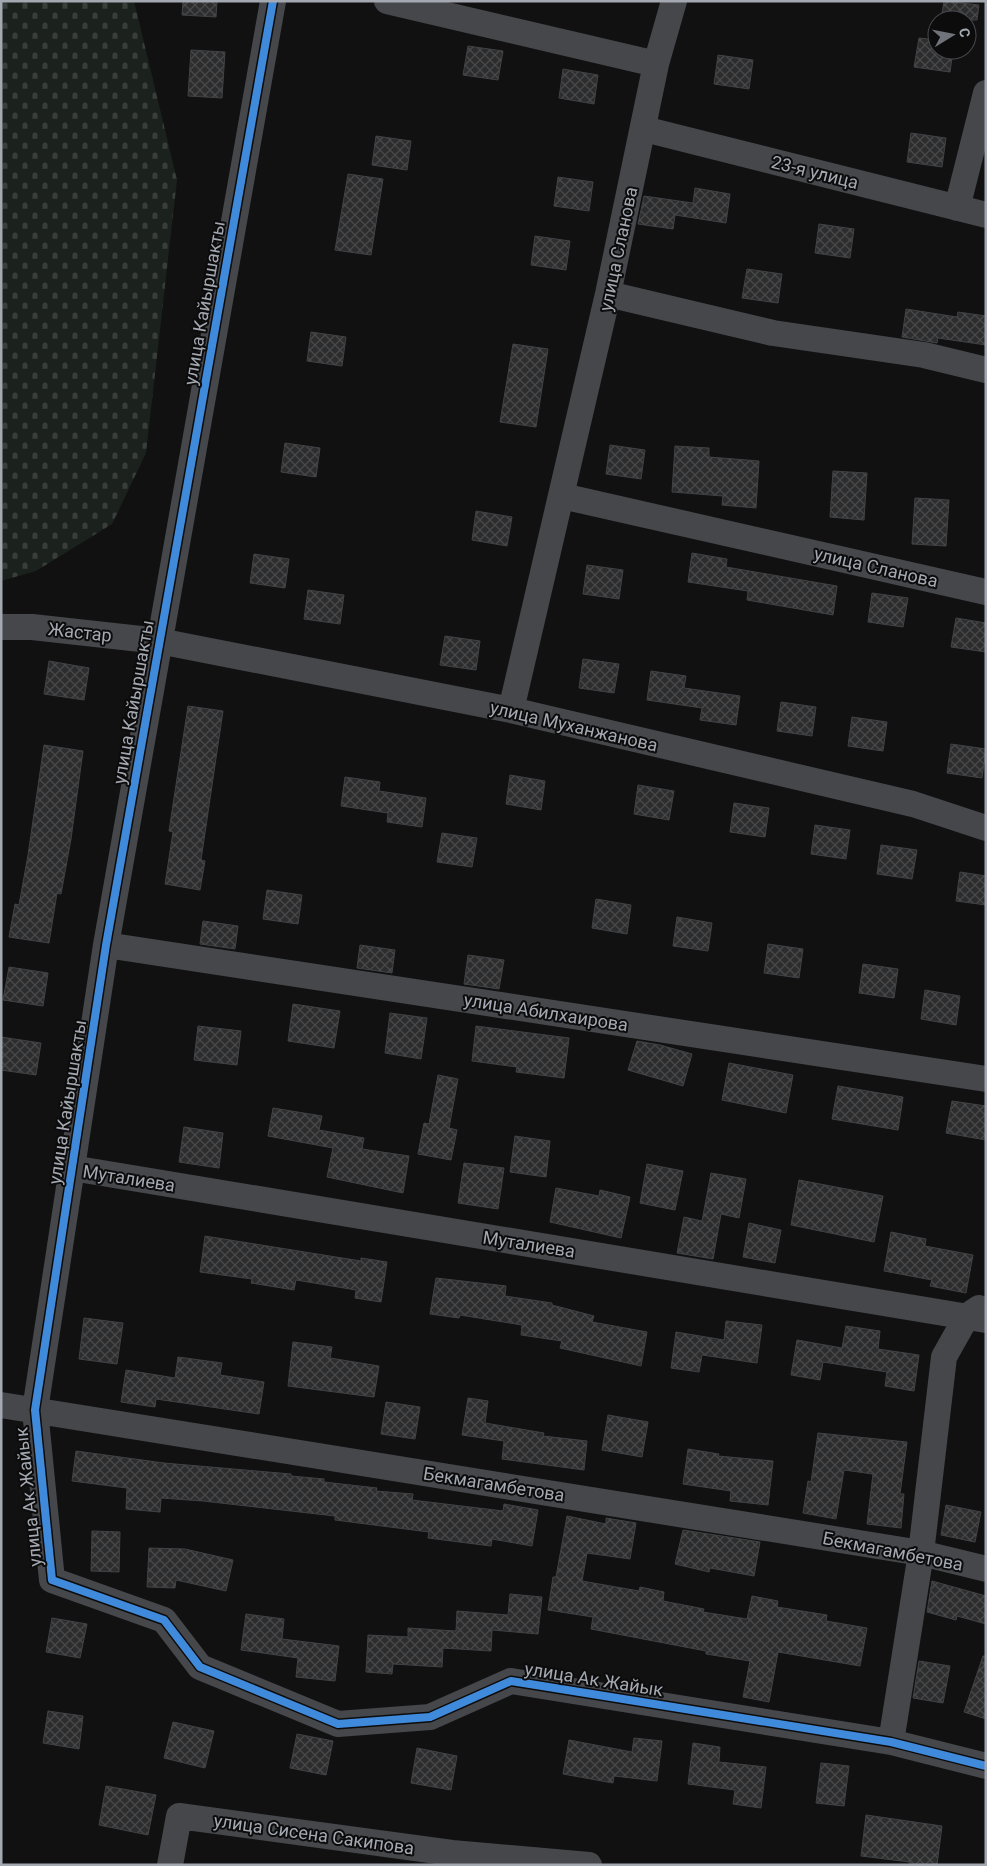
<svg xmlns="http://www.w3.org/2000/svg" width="987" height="1866" font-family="Roboto,sans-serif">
<defs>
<pattern id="cemetery-stones" width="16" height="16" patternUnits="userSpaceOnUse" patternTransform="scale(1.25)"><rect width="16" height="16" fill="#1b211c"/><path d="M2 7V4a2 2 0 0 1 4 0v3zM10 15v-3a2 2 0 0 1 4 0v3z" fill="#393e3b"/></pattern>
<pattern id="building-cross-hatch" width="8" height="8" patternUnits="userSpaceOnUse" patternTransform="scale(1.25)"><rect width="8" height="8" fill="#2d2d2e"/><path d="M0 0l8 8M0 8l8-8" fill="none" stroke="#48494a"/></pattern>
</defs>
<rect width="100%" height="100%" fill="#111112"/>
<path fill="url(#cemetery-stones)" d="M 1,1 L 134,1 L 177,180 L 146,453 L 112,524 L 36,571 L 1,581 Z"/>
<path fill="url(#building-cross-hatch)" stroke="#414245" d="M 183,1 L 217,1 L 216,17 L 182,15 Z
M 944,1 L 979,5 L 977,20 L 941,20 Z
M 919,38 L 937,40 L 937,50 L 953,50 L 950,72 L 914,67 Z
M 468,46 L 503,51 L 498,80 L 463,75 Z
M 191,50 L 225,52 L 222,98 L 188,96 Z
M 718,55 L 753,60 L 749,89 L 714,84 Z
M 563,69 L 598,75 L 594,104 L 559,98 Z
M 911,133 L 946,138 L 942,167 L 907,162 Z
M 376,136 L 411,141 L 407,170 L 372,165 Z
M 348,174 L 383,179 L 371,255 L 335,250 Z
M 558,177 L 593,182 L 589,211 L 554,206 Z
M 695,188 L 730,194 L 726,223 L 675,215 L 673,229 L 638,224 L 644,196 L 693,203 Z
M 819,224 L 854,229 L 850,258 L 815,253 Z
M 535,236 L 570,241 L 566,270 L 531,265 Z
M 747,269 L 782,274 L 778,303 L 742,298 Z
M 906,309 L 957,317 L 958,312 L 986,316 L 986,345 L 938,338 L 937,343 L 902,337 Z
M 311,332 L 346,337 L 342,366 L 307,361 Z
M 513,344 L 548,349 L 536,427 L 500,422 Z
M 285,443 L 320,448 L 316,477 L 281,472 Z
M 610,445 L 645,450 L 641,479 L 606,474 Z
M 675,446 L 709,448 L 709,457 L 759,461 L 756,508 L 722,505 L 723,496 L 672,492 Z
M 833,471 L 867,473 L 864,520 L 830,517 Z
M 915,498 L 949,500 L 946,546 L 912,544 Z
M 476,511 L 512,517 L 507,546 L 472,540 Z
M 692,553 L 727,559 L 726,567 L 837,586 L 833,615 L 747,600 L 748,591 L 688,582 Z
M 254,554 L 289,559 L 285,588 L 250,583 Z
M 587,565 L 623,570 L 619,599 L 583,594 Z
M 308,590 L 344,595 L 340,624 L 304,619 Z
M 872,593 L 908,598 L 903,627 L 868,622 Z
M 956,618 L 986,623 L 986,652 L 951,647 Z
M 445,636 L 480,641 L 476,670 L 440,665 Z
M 583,659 L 619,664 L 614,693 L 579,688 Z
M 49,661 L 89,668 L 84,700 L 44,694 Z
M 651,671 L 686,676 L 684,688 L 740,696 L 736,725 L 700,720 L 702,708 L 647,700 Z
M 781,702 L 816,707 L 812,736 L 777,731 Z
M 188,706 L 223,711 L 201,860 L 205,861 L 200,890 L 165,884 L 173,832 L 169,831 Z
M 852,717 L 887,722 L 883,751 L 848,746 Z
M 951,744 L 986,749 L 982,778 L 947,773 Z
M 44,745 L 83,751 L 71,839 L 61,894 L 57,893 L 49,943 L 9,937 L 15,904 L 19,905 L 28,855 Z
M 510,775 L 545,781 L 541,810 L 506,804 Z
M 345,777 L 380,782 L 379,791 L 426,798 L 422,827 L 387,822 L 388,813 L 341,806 Z
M 638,785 L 674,791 L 669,820 L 634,814 Z
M 734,803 L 769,808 L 765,837 L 730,832 Z
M 815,825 L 850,830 L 846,859 L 811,854 Z
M 442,833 L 477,838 L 472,867 L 437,862 Z
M 881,845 L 917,850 L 912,879 L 877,874 Z
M 960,872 L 986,876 L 986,905 L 956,901 Z
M 267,890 L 302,895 L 298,924 L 263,919 Z
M 596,899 L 631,905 L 627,934 L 592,928 Z
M 677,917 L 712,923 L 708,951 L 673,946 Z
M 203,921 L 238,926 L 235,949 L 200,944 Z
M 768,944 L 803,949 L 799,978 L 764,973 Z
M 360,945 L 395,950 L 392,973 L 357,968 Z
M 468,955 L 504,960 L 499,989 L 464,984 Z
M 863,964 L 898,969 L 894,998 L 859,993 Z
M 9,967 L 48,973 L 43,1006 L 3,1000 Z
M 925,990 L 960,996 L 956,1025 L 921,1019 Z
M 293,1004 L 340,1011 L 334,1048 L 288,1041 Z
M 390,1013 L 427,1018 L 421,1059 L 385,1053 Z
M 198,1026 L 241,1031 L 237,1065 L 194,1060 Z
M 476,1026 L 569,1038 L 564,1078 L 516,1072 L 517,1067 L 472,1061 Z
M 1,1037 L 41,1043 L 36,1075 L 1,1070 Z
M 637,1041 L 660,1045 L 692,1054 L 683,1086 L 628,1070 Z
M 729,1063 L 793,1075 L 786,1113 L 722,1100 Z
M 438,1075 L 458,1079 L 449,1128 L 457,1130 L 451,1160 L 418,1154 L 424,1123 L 429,1124 Z
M 838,1086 L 903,1097 L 898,1130 L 832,1119 Z
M 952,1101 L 986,1106 L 986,1140 L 946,1133 Z
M 273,1108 L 322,1116 L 319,1130 L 364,1138 L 362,1149 L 409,1156 L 403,1193 L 327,1177 L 333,1148 L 268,1136 Z
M 184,1127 L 223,1133 L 219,1168 L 179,1162 Z
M 515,1136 L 550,1141 L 546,1177 L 510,1172 Z
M 464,1163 L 504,1168 L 498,1209 L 458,1203 Z
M 647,1164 L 683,1171 L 675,1210 L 640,1203 Z
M 711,1173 L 746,1179 L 739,1218 L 721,1214 L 713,1259 L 677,1253 L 684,1217 L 702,1221 Z
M 799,1180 L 883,1196 L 874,1242 L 791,1225 Z
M 556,1188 L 599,1196 L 600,1190 L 630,1197 L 621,1238 L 550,1222 Z
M 749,1223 L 781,1230 L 775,1263 L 743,1257 Z
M 891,1232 L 926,1239 L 925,1246 L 973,1255 L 966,1293 L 930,1286 L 932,1280 L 884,1271 Z
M 205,1236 L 361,1261 L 361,1258 L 387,1262 L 381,1302 L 355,1298 L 356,1290 L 296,1280 L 294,1290 L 251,1283 L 252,1279 L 200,1272 Z
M 436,1278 L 506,1286 L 505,1296 L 552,1303 L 552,1305 L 594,1316 L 592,1322 L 647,1332 L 641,1366 L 560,1348 L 562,1341 L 521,1335 L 522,1325 L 460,1315 L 459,1318 L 430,1314 Z
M 84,1318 L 123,1323 L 117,1364 L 79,1359 Z
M 726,1321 L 762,1325 L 757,1363 L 702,1355 L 699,1372 L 671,1368 L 676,1332 L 724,1340 Z
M 846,1326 L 880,1331 L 878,1349 L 919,1355 L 914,1391 L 885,1386 L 887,1372 L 823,1362 L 820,1380 L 791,1375 L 797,1340 L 842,1348 Z
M 293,1342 L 332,1347 L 330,1358 L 379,1366 L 374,1397 L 288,1386 Z
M 178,1357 L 222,1363 L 220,1375 L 264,1382 L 259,1414 L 156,1399 L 155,1407 L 121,1402 L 126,1370 L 175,1378 Z
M 468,1398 L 488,1401 L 485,1423 L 544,1433 L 543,1436 L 587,1441 L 584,1470 L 502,1459 L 504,1441 L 462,1435 Z
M 386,1402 L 420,1407 L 415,1439 L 381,1434 Z
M 608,1415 L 648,1422 L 642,1457 L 602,1450 Z
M 818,1433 L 907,1442 L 900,1494 L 904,1494 L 901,1528 L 867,1524 L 873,1474 L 844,1470 L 836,1519 L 803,1513 L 808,1481 L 811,1482 Z
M 688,1449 L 719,1454 L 718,1456 L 773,1461 L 768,1505 L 730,1501 L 731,1491 L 683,1484 Z
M 76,1451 L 164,1463 L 291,1474 L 291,1476 L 324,1479 L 324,1482 L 377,1488 L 376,1491 L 413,1494 L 412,1500 L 503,1511 L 504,1504 L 538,1510 L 532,1546 L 492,1539 L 491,1546 L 428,1538 L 429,1532 L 335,1520 L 335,1516 L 203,1501 L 161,1498 L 160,1512 L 126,1509 L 127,1488 L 72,1481 Z
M 946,1505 L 981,1512 L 975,1542 L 941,1535 Z
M 567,1516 L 606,1524 L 606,1518 L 636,1523 L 630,1559 L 587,1553 L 582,1581 L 639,1591 L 640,1587 L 664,1592 L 663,1601 L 704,1609 L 703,1612 L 747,1619 L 752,1596 L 778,1601 L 777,1607 L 827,1615 L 826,1621 L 867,1628 L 860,1666 L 778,1652 L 769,1702 L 743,1697 L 750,1661 L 706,1654 L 706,1651 L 591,1629 L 593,1617 L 548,1610 L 553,1577 L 556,1577 Z
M 683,1530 L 760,1542 L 754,1576 L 710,1568 L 709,1572 L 675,1564 Z
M 92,1531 L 120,1532 L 119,1572 L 91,1571 Z
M 149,1548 L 185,1549 L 233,1560 L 226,1591 L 176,1580 L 175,1588 L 147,1587 Z
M 932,1581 L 986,1596 L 986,1624 L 957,1616 L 956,1620 L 927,1612 Z
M 510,1594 L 542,1597 L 538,1634 L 492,1630 L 491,1651 L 443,1648 L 442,1667 L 393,1664 L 392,1674 L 366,1672 L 368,1635 L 408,1637 L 408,1628 L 456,1631 L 457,1611 L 508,1615 Z
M 246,1614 L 284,1619 L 282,1639 L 339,1646 L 335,1681 L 296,1677 L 298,1658 L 241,1650 Z
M 52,1618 L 87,1624 L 80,1658 L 46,1652 Z
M 983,1656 L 986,1656 L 986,1719 L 964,1712 Z
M 919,1661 L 950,1666 L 943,1703 L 913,1698 Z
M 48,1711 L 83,1716 L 79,1749 L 43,1743 Z
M 173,1722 L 214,1731 L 205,1768 L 164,1758 Z
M 297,1734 L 333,1741 L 326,1775 L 290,1768 Z
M 634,1738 L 662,1741 L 657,1781 L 614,1776 L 613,1783 L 563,1774 L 569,1740 L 632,1752 Z
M 693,1743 L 720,1747 L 719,1762 L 766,1767 L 761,1808 L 733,1804 L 735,1790 L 688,1784 Z
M 417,1748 L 457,1756 L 451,1790 L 411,1783 Z
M 821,1763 L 849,1766 L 844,1806 L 816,1803 Z
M 106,1786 L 156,1795 L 148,1835 L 99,1825 Z
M 866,1815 L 942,1826 L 937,1865 L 909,1863 L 910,1862 L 861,1856 Z"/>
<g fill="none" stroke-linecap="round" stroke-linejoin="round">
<path stroke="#45474a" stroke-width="26" d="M 273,1 L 106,945 L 35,1410 L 52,1580 L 164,1620 L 200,1667 L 338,1724 L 430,1717 L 511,1681 L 891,1742 L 986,1766
M 387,1 L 656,64
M 644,129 L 986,215
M 957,208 L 986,93
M 608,294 L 773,333 L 924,355 L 986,370
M 562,496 L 986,592
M 1,627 L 32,627 L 159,641 L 511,710 L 913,804 L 986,828
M 511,710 L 608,294 L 656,64 L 674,1
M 106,945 L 986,1079
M 72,1168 L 986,1320
M 1,1405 L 921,1553 L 986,1569
M 891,1742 L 921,1553 L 944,1357 L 967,1316 L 979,1308
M 170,1865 L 179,1816 L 452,1853 L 589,1865"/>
<g stroke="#0c0c0d" stroke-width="11">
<path id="cycleway" d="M 273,1 L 106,945 L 35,1410 L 52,1580 L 164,1620 L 200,1667 L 338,1724 L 430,1717 L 511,1681 L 891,1742 L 986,1766"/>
</g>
<use href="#cycleway" stroke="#408adc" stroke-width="8"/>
</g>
<g text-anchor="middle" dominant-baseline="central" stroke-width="4" stroke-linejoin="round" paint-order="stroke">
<g font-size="18" fill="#a3a8b1" stroke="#0c0c0d">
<text transform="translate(815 172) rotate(14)">23-я улица</text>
<text transform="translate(618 249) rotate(-78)">улица Сланова</text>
<text transform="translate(204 303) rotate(-80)">улица Кайыршакты</text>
<text transform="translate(876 567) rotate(13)">улица Сланова</text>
<text transform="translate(80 632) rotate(6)">Жастар</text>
<text transform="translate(133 702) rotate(-80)">улица Кайыршакты</text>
<text transform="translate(574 726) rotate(13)">улица Муханжанова</text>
<text transform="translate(546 1012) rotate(9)">улица Абилхаирова</text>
<text transform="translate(67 1102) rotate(-81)">улица Кайыршакты</text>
<text transform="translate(129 1178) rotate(9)">Муталиева</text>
<text transform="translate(529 1244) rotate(9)">Муталиева</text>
<text transform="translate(494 1484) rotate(9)">Бекмагамбетова</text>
<text transform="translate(28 1497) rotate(-96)">улица Ак Жайык</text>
<text transform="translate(893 1551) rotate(11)">Бекмагамбетова</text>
<text transform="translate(594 1679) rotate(9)">улица Ак Жайык</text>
<text transform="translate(314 1834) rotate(8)">улица Сисена Сакипова</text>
</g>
</g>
<rect width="987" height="1866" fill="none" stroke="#a3a8b1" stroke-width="5"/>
<g transform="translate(952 35) rotate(80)"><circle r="24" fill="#0c0c0d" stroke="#484a4f"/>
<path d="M0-4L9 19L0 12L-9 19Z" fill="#707379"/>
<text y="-8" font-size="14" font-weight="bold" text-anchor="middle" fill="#a3a8b1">С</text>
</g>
</svg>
